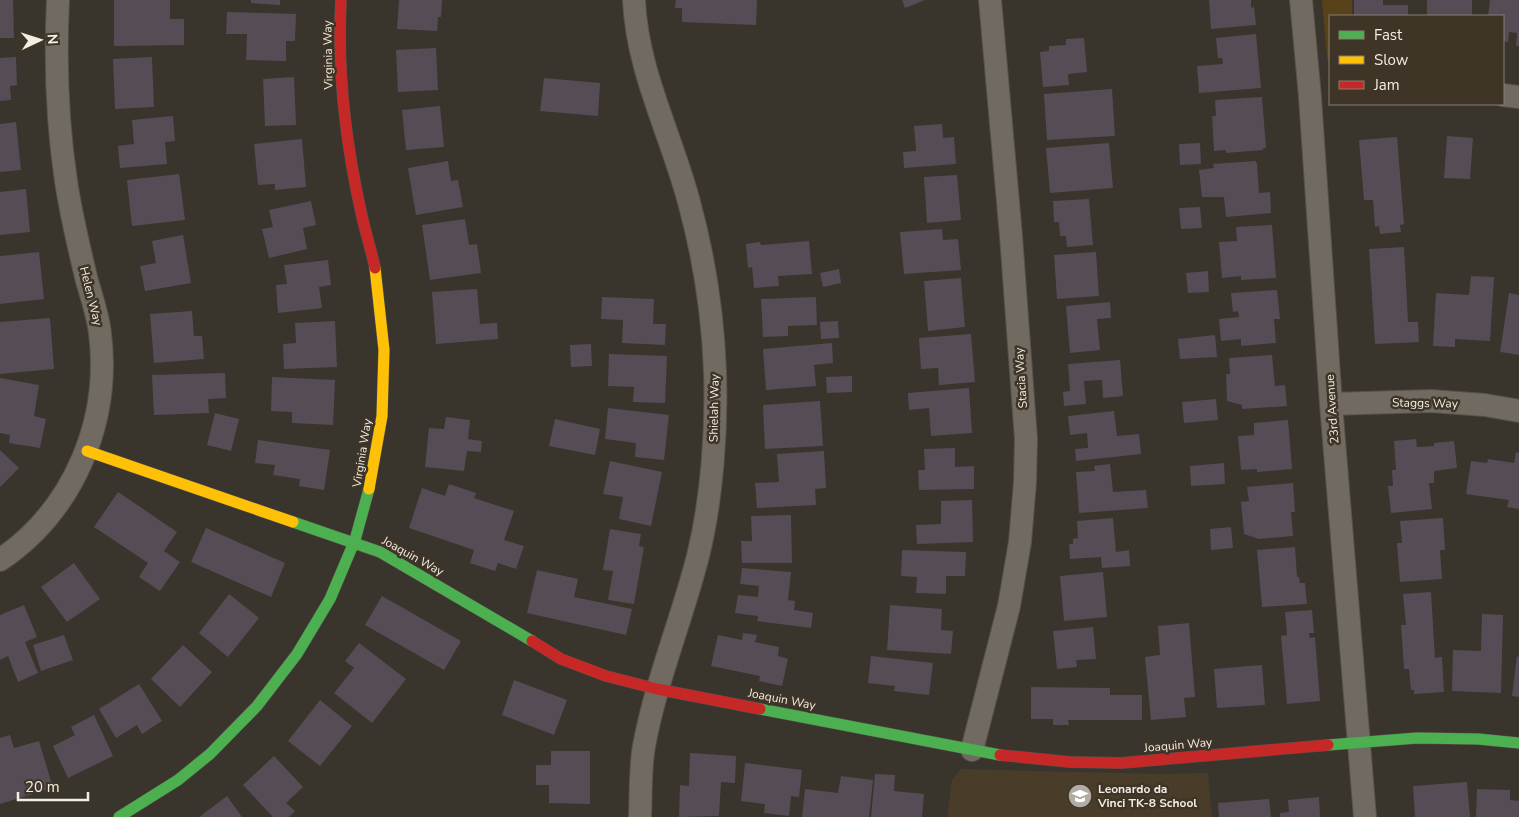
<svg xmlns="http://www.w3.org/2000/svg" width="1519" height="817" font-family="'Nunito Sans',sans-serif">
<rect width="100%" height="100%" fill="#39342c"/>
<path fill="#493d2a" d="M 961,769 L 1160,774 L 1208,773 L 1212,817 L 947,817 L 952,780 Z"/>
<path fill="#594219" d="M 1322,0 L 1352,0 L 1352,16 L 1330,16 L 1330,64 L 1327,58 Z"/>
<path fill="#564c56" d="M 0,0 L 13,0 L 14,38 L 0,38 Z
M 114,0 L 170,0 L 170,19 L 184,19 L 184,45 L 114,46 Z
M 251,0 L 280,0 L 280,5 L 251,3 Z
M 399,0 L 442,0 L 441,17 L 438,17 L 437,31 L 397,29 Z
M 676,0 L 757,0 L 756,25 L 682,22 L 682,8 L 675,8 Z
M 902,0 L 925,0 L 905,8 Z
M 1209,0 L 1251,0 L 1251,8 L 1254,7 L 1256,25 L 1211,29 Z
M 1354,0 L 1383,0 L 1383,5 L 1408,5 L 1408,16 L 1354,16 Z
M 1427,0 L 1472,0 L 1472,16 L 1427,16 Z
M 1490,0 L 1519,0 L 1519,46 L 1516,46 L 1517,33 L 1509,32 L 1508,42 L 1503,41 L 1503,16 L 1488,16 Z
M 227,12 L 296,14 L 295,41 L 286,41 L 286,61 L 246,60 L 247,34 L 226,34 Z
M 1256,34 L 1261,88 L 1199,93 L 1197,66 L 1223,64 L 1222,58 L 1218,58 L 1216,38 Z
M 1084,38 L 1087,72 L 1068,74 L 1069,85 L 1043,87 L 1040,52 L 1049,51 L 1049,46 L 1066,45 L 1066,39 Z
M 436,48 L 438,90 L 398,92 L 396,50 Z
M 16,57 L 17,85 L 10,86 L 11,100 L 0,101 L 0,58 Z
M 152,57 L 154,107 L 115,109 L 113,59 Z
M 294,77 L 296,125 L 265,126 L 263,79 Z
M 544,78 L 600,83 L 598,116 L 540,111 Z
M 1112,89 L 1115,136 L 1047,140 L 1044,94 Z
M 1262,97 L 1266,148 L 1263,148 L 1263,150 L 1226,153 L 1226,150 L 1214,151 L 1212,116 L 1216,116 L 1215,100 Z
M 440,106 L 444,147 L 406,150 L 402,110 Z
M 173,116 L 175,141 L 165,142 L 167,164 L 120,168 L 118,146 L 134,144 L 132,120 Z
M 16,122 L 21,170 L 0,172 L 0,124 Z
M 942,124 L 943,138 L 954,137 L 956,164 L 904,168 L 903,152 L 916,151 L 914,126 Z
M 1447,136 L 1473,138 L 1470,179 L 1444,178 Z
M 1397,137 L 1404,224 L 1400,225 L 1401,232 L 1380,234 L 1379,226 L 1375,227 L 1373,200 L 1364,200 L 1359,140 Z
M 302,139 L 306,187 L 275,190 L 275,184 L 258,185 L 254,144 Z
M 1109,143 L 1113,188 L 1050,193 L 1046,148 Z
M 1200,143 L 1201,164 L 1180,165 L 1179,144 Z
M 448,161 L 451,181 L 458,180 L 463,207 L 416,215 L 408,168 Z
M 1256,161 L 1256,163 L 1257,163 L 1259,193 L 1270,192 L 1271,213 L 1226,217 L 1224,197 L 1202,197 L 1199,170 L 1214,168 L 1213,164 Z
M 179,174 L 185,220 L 132,226 L 127,180 Z
M 957,175 L 961,220 L 927,223 L 924,177 Z
M 26,189 L 30,232 L 0,235 L 0,192 Z
M 1089,199 L 1093,245 L 1067,247 L 1066,236 L 1060,236 L 1059,222 L 1054,222 L 1053,201 Z
M 311,201 L 316,225 L 303,228 L 307,249 L 269,258 L 262,229 L 273,227 L 269,210 Z
M 1200,207 L 1202,228 L 1181,229 L 1179,208 Z
M 465,219 L 469,245 L 477,244 L 481,273 L 430,280 L 422,225 Z
M 1272,225 L 1276,278 L 1241,280 L 1241,276 L 1222,278 L 1219,242 L 1237,241 L 1236,227 Z
M 942,229 L 943,240 L 958,239 L 961,270 L 904,274 L 900,232 Z
M 183,235 L 191,283 L 145,291 L 140,266 L 156,263 L 152,241 Z
M 809,241 L 812,274 L 778,276 L 779,286 L 754,288 L 752,267 L 748,268 L 746,244 L 760,242 L 761,245 Z
M 1404,247 L 1408,322 L 1418,322 L 1419,342 L 1375,344 L 1369,249 Z
M 39,252 L 44,299 L 0,304 L 0,256 Z
M 1096,252 L 1099,296 L 1057,299 L 1054,255 Z
M 328,260 L 331,285 L 319,287 L 322,308 L 278,313 L 276,285 L 287,284 L 284,265 Z
M 839,269 L 841,283 L 823,287 L 820,273 Z
M 1208,271 L 1209,292 L 1188,293 L 1186,273 Z
M 1471,276 L 1494,277 L 1490,341 L 1455,339 L 1455,347 L 1433,346 L 1436,293 L 1469,295 Z
M 961,278 L 965,327 L 928,331 L 924,281 Z
M 477,289 L 480,324 L 497,323 L 498,339 L 436,344 L 432,292 Z
M 1277,290 L 1280,319 L 1274,319 L 1276,343 L 1241,346 L 1241,339 L 1221,341 L 1219,319 L 1239,317 L 1238,311 L 1233,312 L 1231,293 Z
M 1509,293 L 1519,295 L 1519,355 L 1500,352 Z
M 602,297 L 654,299 L 653,324 L 666,324 L 665,345 L 622,343 L 623,320 L 601,319 Z
M 816,297 L 817,325 L 788,326 L 788,336 L 763,337 L 761,299 Z
M 1110,302 L 1111,318 L 1097,319 L 1100,350 L 1070,353 L 1066,306 Z
M 192,311 L 194,336 L 202,336 L 204,359 L 154,363 L 150,314 Z
M 50,318 L 54,369 L 0,374 L 0,322 Z
M 335,321 L 337,367 L 284,369 L 283,344 L 296,343 L 295,323 Z
M 838,321 L 839,338 L 821,339 L 820,322 Z
M 971,334 L 975,382 L 939,385 L 938,368 L 921,369 L 919,338 Z
M 1215,335 L 1217,357 L 1180,359 L 1178,339 Z
M 832,343 L 833,363 L 814,365 L 816,386 L 766,390 L 763,349 Z
M 591,344 L 592,366 L 571,367 L 570,345 Z
M 609,354 L 667,356 L 665,403 L 633,402 L 634,387 L 608,386 Z
M 1272,355 L 1275,386 L 1285,385 L 1287,406 L 1242,409 L 1242,405 L 1227,401 L 1226,374 L 1230,374 L 1229,358 Z
M 1120,360 L 1123,396 L 1103,398 L 1102,380 L 1084,381 L 1086,404 L 1064,406 L 1063,392 L 1070,391 L 1068,364 Z
M 225,373 L 226,398 L 208,399 L 209,413 L 154,415 L 152,375 Z
M 852,376 L 852,392 L 827,393 L 826,377 Z
M 272,377 L 335,380 L 333,425 L 292,423 L 292,412 L 271,411 Z
M 0,378 L 39,385 L 34,416 L 46,419 L 40,448 L 9,443 L 10,435 L 0,433 Z
M 969,388 L 972,433 L 931,436 L 929,408 L 909,410 L 908,393 Z
M 1216,399 L 1218,420 L 1184,423 L 1182,402 Z
M 820,401 L 823,446 L 765,449 L 763,405 Z
M 608,408 L 669,415 L 664,460 L 635,457 L 636,443 L 605,439 Z
M 1114,411 L 1117,436 L 1139,434 L 1141,454 L 1076,461 L 1075,449 L 1088,448 L 1087,433 L 1070,435 L 1068,416 Z
M 215,413 L 239,419 L 231,451 L 207,445 Z
M 446,417 L 470,420 L 468,439 L 482,441 L 481,452 L 467,451 L 464,471 L 425,467 L 429,428 L 444,429 Z
M 555,419 L 600,429 L 595,455 L 549,446 Z
M 1288,420 L 1292,469 L 1257,472 L 1257,469 L 1241,470 L 1238,436 L 1254,435 L 1254,423 Z
M 1416,439 L 1417,447 L 1434,446 L 1434,443 L 1454,441 L 1457,468 L 1434,471 L 1434,483 L 1429,483 L 1432,509 L 1391,513 L 1388,486 L 1393,486 L 1392,470 L 1396,470 L 1394,441 Z
M 258,440 L 330,450 L 324,490 L 299,486 L 300,479 L 273,475 L 275,465 L 255,463 Z
M 955,448 L 955,467 L 974,466 L 974,489 L 919,490 L 918,470 L 925,470 L 924,449 Z
M 0,450 L 19,468 L 0,487 Z
M 824,451 L 826,488 L 815,489 L 816,505 L 757,508 L 755,483 L 779,482 L 777,454 Z
M 1516,452 L 1519,453 L 1519,509 L 1507,507 L 1509,500 L 1466,494 L 1471,461 L 1487,463 L 1488,459 L 1514,463 Z
M 610,461 L 662,472 L 651,526 L 619,519 L 623,497 L 603,494 Z
M 1224,463 L 1225,484 L 1191,486 L 1190,466 Z
M 1110,464 L 1113,492 L 1146,490 L 1148,508 L 1079,513 L 1076,472 L 1095,471 L 1094,466 Z
M 1293,483 L 1295,512 L 1291,512 L 1293,536 L 1259,539 L 1244,534 L 1241,502 L 1249,501 L 1247,487 Z
M 449,484 L 476,493 L 474,498 L 514,511 L 504,540 L 524,546 L 516,569 L 498,563 L 495,571 L 470,563 L 474,550 L 409,528 L 422,488 L 445,496 Z
M 118,492 L 177,532 L 164,551 L 180,562 L 160,591 L 139,577 L 148,563 L 94,527 Z
M 972,500 L 973,542 L 917,544 L 916,525 L 941,524 L 941,501 Z
M 791,515 L 792,563 L 742,563 L 741,541 L 752,541 L 751,516 Z
M 1113,518 L 1116,552 L 1129,550 L 1130,566 L 1102,568 L 1101,557 L 1070,559 L 1069,544 L 1073,544 L 1073,539 L 1078,538 L 1077,521 Z
M 1443,518 L 1445,550 L 1440,550 L 1442,579 L 1400,582 L 1397,543 L 1402,543 L 1400,521 Z
M 1231,527 L 1233,548 L 1211,550 L 1210,529 Z
M 206,528 L 285,563 L 271,597 L 191,562 Z
M 610,529 L 641,534 L 639,546 L 644,547 L 634,604 L 608,600 L 613,571 L 603,570 Z
M 1295,547 L 1297,577 L 1299,577 L 1300,583 L 1305,583 L 1307,604 L 1262,607 L 1257,550 Z
M 902,550 L 966,552 L 965,576 L 946,576 L 946,594 L 916,593 L 917,577 L 901,576 Z
M 74,563 L 100,599 L 67,622 L 41,587 Z
M 742,568 L 791,572 L 788,600 L 795,601 L 794,610 L 813,613 L 811,628 L 757,621 L 758,616 L 735,613 L 738,595 L 758,597 L 759,586 L 740,584 Z
M 537,570 L 578,579 L 574,597 L 632,609 L 626,635 L 527,613 Z
M 1103,572 L 1107,617 L 1064,621 L 1060,576 Z
M 1431,592 L 1435,658 L 1442,657 L 1444,692 L 1414,694 L 1414,690 L 1411,690 L 1409,669 L 1404,669 L 1401,625 L 1406,625 L 1403,594 Z
M 229,594 L 259,618 L 228,657 L 199,633 Z
M 382,596 L 461,641 L 444,670 L 365,625 Z
M 24,605 L 37,637 L 25,642 L 38,673 L 18,682 L 8,656 L 0,660 L 0,615 Z
M 890,605 L 942,609 L 941,630 L 953,631 L 951,654 L 887,650 Z
M 1312,610 L 1314,633 L 1309,633 L 1310,638 L 1315,637 L 1320,701 L 1287,704 L 1281,636 L 1287,635 L 1285,612 Z
M 1482,614 L 1503,615 L 1501,693 L 1452,691 L 1453,650 L 1481,651 Z
M 1189,623 L 1195,697 L 1184,698 L 1186,717 L 1151,720 L 1145,657 L 1160,655 L 1158,626 Z
M 1093,627 L 1096,659 L 1076,660 L 1077,667 L 1057,669 L 1053,631 Z
M 743,633 L 757,635 L 755,642 L 779,647 L 778,656 L 788,659 L 782,686 L 759,681 L 760,676 L 711,666 L 718,635 L 742,640 Z
M 64,635 L 73,660 L 41,671 L 33,645 Z
M 359,643 L 406,679 L 372,723 L 334,693 L 354,668 L 345,661 Z
M 183,645 L 212,672 L 180,707 L 151,679 Z
M 871,656 L 933,663 L 929,695 L 894,691 L 895,686 L 868,683 Z
M 1517,656 L 1519,657 L 1519,697 L 1512,696 Z
M 1262,665 L 1265,705 L 1217,708 L 1214,669 Z
M 514,680 L 567,700 L 554,735 L 502,715 Z
M 139,684 L 162,721 L 142,734 L 137,725 L 116,738 L 99,709 Z
M 1031,687 L 1110,688 L 1110,695 L 1142,695 L 1142,720 L 1068,720 L 1069,725 L 1053,725 L 1053,719 L 1031,719 Z
M 320,700 L 352,726 L 320,766 L 288,741 Z
M 94,715 L 113,756 L 68,778 L 53,746 L 75,735 L 71,727 Z
M 10,735 L 14,748 L 39,741 L 53,788 L 0,804 L 0,738 Z
M 551,751 L 590,751 L 590,804 L 549,803 L 549,785 L 536,785 L 536,765 L 551,765 Z
M 690,753 L 736,756 L 735,783 L 721,782 L 719,816 L 679,817 L 680,785 L 689,786 Z
M 274,756 L 303,787 L 286,803 L 295,811 L 289,817 L 273,817 L 243,785 Z
M 745,763 L 802,770 L 799,797 L 791,796 L 789,816 L 764,813 L 765,804 L 741,801 Z
M 875,774 L 895,775 L 894,791 L 924,794 L 922,817 L 871,817 Z
M 841,776 L 873,780 L 869,817 L 802,817 L 805,789 L 838,793 Z
M 1467,782 L 1470,817 L 1415,817 L 1413,786 Z
M 1477,789 L 1510,790 L 1510,800 L 1519,801 L 1519,817 L 1476,817 Z
M 227,796 L 242,817 L 199,817 Z
M 1319,797 L 1320,817 L 1280,817 L 1280,813 L 1289,812 L 1288,800 Z
M 1269,799 L 1271,817 L 1219,817 L 1218,803 Z"/>
<g fill="none" stroke-linecap="round" stroke-linejoin="round">
<g stroke="#56514a" stroke-width="24">
<path id="street" d="M 634,0 C 637,71 671,134 689,202 C 704,257 713,315 715,372 C 717,430 712,499 698,556 C 682,619 656,681 644,746 C 640,768 641,794 640,817
M 1301,0 L 1310,97 L 1331,404 L 1365,817
M 1503,95 L 1519,97
M 1331,404 L 1431,401 L 1485,405 L 1519,411
M 0,560 C 74,510 111,421 100,333 C 98,316 92,298 87,281 C 79,248 71,215 66,181 C 57,121 55,61 58,0
M 972,750 L 1009,606 L 1020,542 L 1025,482 L 1026,439 L 1011,236 L 990,0"/>
</g>
<g stroke="#56514a" stroke-width="12">
<path id="fast" d="M 293,522 L 380,552 L 532,641
M 760,709 L 1000,755
M 1328,745 L 1417,738 L 1478,739 L 1519,743
M 119,817 L 178,780 L 210,754 L 257,706 L 297,654 L 330,599 L 355,540 L 369,489"/>
</g>
<g stroke="#56514a" stroke-width="12">
<path id="slow" d="M 87,451 L 293,522
M 369,489 L 382,416 L 384,350 L 375,268"/>
</g>
<g stroke="#56514a" stroke-width="12">
<path id="jam" d="M 341,0 C 337,71 346,144 361,212 C 365,231 371,249 375,268
M 532,641 L 561,659 L 606,676 L 657,689 L 760,709
M 1000,755 L 1070,762 L 1121,763 L 1328,745"/>
</g>
<use href="#street" stroke="#706a60" stroke-width="22"/>
<use href="#fast" stroke="#4caf50" stroke-width="11"/>
<use href="#slow" stroke="#ffc107" stroke-width="11"/>
<use href="#jam" stroke="#c62828" stroke-width="11"/>
</g>
<defs>
<g id="school-disc" transform="scale(1.25)"><circle r="9.5" fill="#b2aca4" stroke="#3e3527"/><path d="M0-5L7-2L0 1L-7-2ZM-4 1L0 2.5L4 1V4Q0 6-4 4Z" fill="#fff"/></g>
</defs>
<g fill-rule="evenodd">
<use href="#school-disc" x="1080" y="796"/>
</g>
<g text-anchor="middle" dominant-baseline="central" stroke-width="5" stroke-linejoin="round" paint-order="stroke">
<g font-size="12" fill="#f3ede4" stroke="#3e3527">
<text transform="translate(328 55) rotate(-91)">Virginia Way</text>
<text transform="translate(91 296) rotate(76)">Helen Way</text>
<text transform="translate(1021 378) rotate(-94)">Stacia Way</text>
<text transform="translate(1425 403) rotate(1)">Staggs Way</text>
<text transform="translate(714 408) rotate(-89)">Shielah Way</text>
<text transform="translate(1332 409) rotate(-94)">23rd Avenue</text>
<text transform="translate(362 453) rotate(-81)">Virginia Way</text>
<text transform="translate(413 556) rotate(29)">Joaquin Way</text>
<text transform="translate(782 699) rotate(11)">Joaquin Way</text>
<text transform="translate(1178 745) rotate(-5)">Joaquin Way</text>
</g>
<g font-size="12" font-weight="bold" fill="#f3ede4" stroke="#3e3527" text-anchor="start">
<text x="1098" y="789">Leonardo da<tspan x="1098" dy="14">Vinci TK-8 School</tspan></text>
</g>
</g>
<rect x="1329" y="15" width="175" height="90" fill="#3e3527" stroke="#867f73"/>
<rect x="1339" y="31" width="25" height="8" fill="#4caf50" stroke="#867f73"/>
<text x="1374" y="40" font-size="15" fill="#f3ede4">Fast</text>
<rect x="1339" y="56" width="25" height="8" fill="#ffc107" stroke="#867f73"/>
<text x="1374" y="65" font-size="15" fill="#f3ede4">Slow</text>
<rect x="1339" y="81" width="25" height="8" fill="#c62828" stroke="#867f73"/>
<text x="1374" y="90" font-size="15" fill="#f3ede4">Jam</text>
<g transform="translate(40 40) rotate(86)" stroke="#3e3527" stroke-width="4" paint-order="stroke">
<path d="M0-4L9 19L0 12L-9 19Z" fill="#f3ede4"/>
<text y="-8" font-size="14" font-weight="bold" text-anchor="middle" fill="#f3ede4">N</text>
</g>
<path d="M18 792v8h70v-8" fill="none" stroke="#f3ede4" stroke-width="2.5"/>
<text x="25" y="792" font-size="15" fill="#f3ede4" stroke="#3e3527" stroke-width="4" paint-order="stroke">20 m</text>
</svg>
